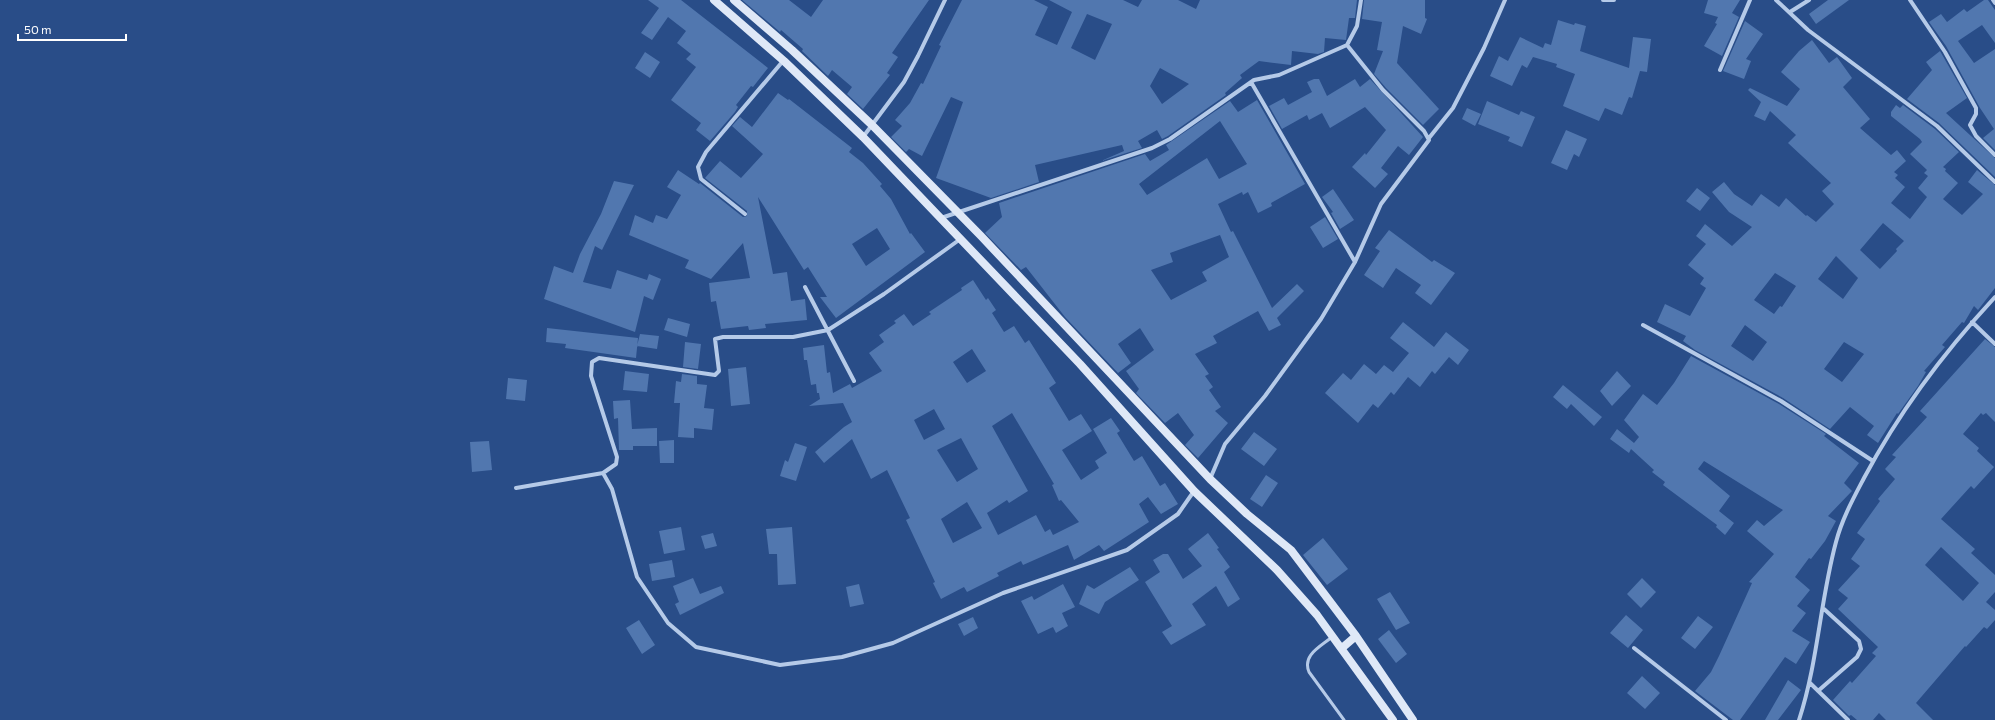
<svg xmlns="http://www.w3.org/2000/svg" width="1995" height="720" font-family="Commissioner,sans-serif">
<rect width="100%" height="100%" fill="#294d88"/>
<path fill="#5177af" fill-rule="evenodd" d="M 648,0 L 681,0 L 768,68 L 753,87 L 751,86 L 736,105 L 738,107 L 735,112 L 710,141 L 696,130 L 701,123 L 671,100 L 696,67 L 686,59 L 691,54 L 677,43 L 686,31 L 668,17 L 652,40 L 641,33 L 659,8 Z
M 742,0 L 789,0 L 811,17 L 823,0 L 929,0 L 892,53 L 898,57 L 887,73 L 890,75 L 863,109 L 847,94 L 852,87 L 832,70 L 828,76 L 802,51 L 803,49 L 781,30 L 780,32 Z
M 962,0 L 1034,0 L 1048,7 L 1035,35 L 1057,45 L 1072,12 L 1049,0 L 1123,0 L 1138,7 L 1142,0 L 1178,0 L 1196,9 L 1200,0 L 1357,0 L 1355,18 L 1349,18 L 1346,40 L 1325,38 L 1324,52 L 1318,54 L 1292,51 L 1291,65 L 1259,61 L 1240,75 L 1242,78 L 1225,93 L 1226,95 L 1168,136 L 1162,139 L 1157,130 L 1138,141 L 1142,148 L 1101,161 L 1124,151 L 1122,145 L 1035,165 L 1039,182 L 991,198 L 936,178 L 963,102 L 951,97 L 922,156 L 909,149 L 906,152 L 891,137 L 902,126 L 895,120 L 910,103 L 921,83 L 923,84 L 941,46 L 939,45 ZM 1087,14 L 1112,24 L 1095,60 L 1071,48 ZM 1160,68 L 1189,84 L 1162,104 L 1150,86 Z
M 1364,0 L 1425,0 L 1425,18 L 1427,19 L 1421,34 L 1403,26 L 1397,63 L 1439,109 L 1423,125 L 1386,88 L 1374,74 L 1383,51 L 1377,50 L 1382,22 L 1362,19 Z
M 1708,0 L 1740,0 L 1732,13 L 1739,17 L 1722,56 L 1704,46 L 1717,24 L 1715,23 L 1718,17 L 1704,13 Z
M 1828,0 L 1849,0 L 1816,24 L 1809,14 Z
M 1984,0 L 1988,0 L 1995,10 L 1995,43 L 1982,25 L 1958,41 L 1974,63 L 1995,49 L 1995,150 L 1983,138 L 1994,129 L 1980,108 L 1946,46 L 1929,22 L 1941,14 L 1947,22 L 1964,9 L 1967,12 Z
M 1558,20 L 1574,25 L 1575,23 L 1586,26 L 1580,51 L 1629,68 L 1633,37 L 1651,39 L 1647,72 L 1640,71 L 1632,98 L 1629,97 L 1622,115 L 1605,108 L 1599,121 L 1563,106 L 1575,74 L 1556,67 L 1557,64 L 1533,57 L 1527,68 L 1522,65 L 1512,86 L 1490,76 L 1499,56 L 1508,61 L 1520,37 L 1543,48 L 1545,43 L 1551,45 Z
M 1745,21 L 1763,34 L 1746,59 L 1751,61 L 1744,79 L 1723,71 Z
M 1812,40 L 1829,63 L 1837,57 L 1852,78 L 1843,87 L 1870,119 L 1860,128 L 1891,155 L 1897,150 L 1906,161 L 1894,172 L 1898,175 L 1895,178 L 1905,187 L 1891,203 L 1910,219 L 1927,197 L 1918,188 L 1928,176 L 1924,173 L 1927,170 L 1910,154 L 1922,142 L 1920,139 L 1891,116 L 1891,112 L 1896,105 L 1900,108 L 1903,105 L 1935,129 L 1959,152 L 1943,167 L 1946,169 L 1945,171 L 1958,183 L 1943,199 L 1962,215 L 1983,194 L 1968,182 L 1977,170 L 1995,185 L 1995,288 L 1978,310 L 1974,306 L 1964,323 L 1962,322 L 1942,345 L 1945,347 L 1924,371 L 1926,372 L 1918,386 L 1898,414 L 1897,413 L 1878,443 L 1867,435 L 1874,426 L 1850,407 L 1830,429 L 1783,398 L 1695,350 L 1683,341 L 1686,336 L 1657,322 L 1665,304 L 1690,316 L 1706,288 L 1700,284 L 1704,278 L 1688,265 L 1706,244 L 1696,236 L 1705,224 L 1732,246 L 1752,227 L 1729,212 L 1712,192 L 1724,182 L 1734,194 L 1752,206 L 1761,194 L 1779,207 L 1786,198 L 1806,216 L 1807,215 L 1816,222 L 1834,204 L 1822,191 L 1831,183 L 1788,143 L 1796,135 L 1770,111 L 1765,121 L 1754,116 L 1761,102 L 1748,90 L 1750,88 L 1787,106 L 1800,89 L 1781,72 L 1799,51 ZM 1883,223 L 1904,241 L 1896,249 L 1897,251 L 1880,269 L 1860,250 ZM 1836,256 L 1858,278 L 1843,299 L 1818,279 ZM 1775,273 L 1796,286 L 1782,307 L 1780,306 L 1774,314 L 1754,300 ZM 1745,325 L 1767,342 L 1753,361 L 1731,346 ZM 1844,342 L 1864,354 L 1842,382 L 1824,369 Z
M 1940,51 L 1967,98 L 1946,113 L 1995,158 L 1995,177 L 1939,123 L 1907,99 L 1932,70 L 1926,62 Z
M 645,52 L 660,62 L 650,78 L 635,68 Z
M 1314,79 L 1319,79 L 1327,96 L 1355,79 L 1360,87 L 1370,79 L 1423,137 L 1409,155 L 1398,146 L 1381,168 L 1388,174 L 1375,188 L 1352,167 L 1365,153 L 1366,155 L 1386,130 L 1365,107 L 1330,128 L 1322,113 L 1309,120 L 1307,115 L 1282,129 L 1269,106 L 1284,98 L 1288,105 L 1312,92 L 1307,82 Z
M 778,93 L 788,100 L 789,99 L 852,148 L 849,152 L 863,163 L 882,184 L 880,186 L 891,199 L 910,234 L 911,233 L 925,252 L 836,318 L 820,297 L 827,297 L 808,267 L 804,270 L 758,197 L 773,274 L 787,272 L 791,301 L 805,299 L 807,320 L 765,324 L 766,328 L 749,330 L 748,326 L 721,329 L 716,301 L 711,302 L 709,283 L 750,278 L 743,243 L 711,279 L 685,268 L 689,260 L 629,235 L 635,215 L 653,223 L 656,215 L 667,219 L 681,195 L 667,187 L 678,170 L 699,184 L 700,183 L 743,217 L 747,216 L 747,211 L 705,178 L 720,161 L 741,178 L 763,154 L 732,126 L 740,117 L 752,127 ZM 877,228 L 890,249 L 866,266 L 852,244 Z
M 1257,100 L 1305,184 L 1271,203 L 1272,206 L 1258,213 L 1248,192 L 1243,195 L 1242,192 L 1218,204 L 1231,232 L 1233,231 L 1272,308 L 1297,284 L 1304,291 L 1277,318 L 1281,325 L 1269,331 L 1258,311 L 1213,336 L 1217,343 L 1195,354 L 1209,374 L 1205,376 L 1213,387 L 1209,390 L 1221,407 L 1215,411 L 1228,423 L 1198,458 L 1185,445 L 1194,435 L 1178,413 L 1165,423 L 1136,393 L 1139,389 L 1126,371 L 1154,350 L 1140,328 L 1118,344 L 1131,363 L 1118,373 L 1065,317 L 1026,267 L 1021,270 L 985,233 L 1002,217 L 999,203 L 1145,154 L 1150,161 L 1169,150 L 1166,145 L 1230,101 L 1238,112 ZM 1220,121 L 1247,164 L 1219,179 L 1207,158 L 1147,195 L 1139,184 ZM 1220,235 L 1229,257 L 1202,272 L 1207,281 L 1171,300 L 1151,270 L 1173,262 L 1170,253 Z
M 1487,101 L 1519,115 L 1521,111 L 1535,117 L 1522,147 L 1508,141 L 1510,137 L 1478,124 Z
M 1467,108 L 1481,114 L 1475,126 L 1462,119 Z
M 1566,130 L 1587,139 L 1579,157 L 1574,154 L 1567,170 L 1551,163 Z
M 614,181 L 634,185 L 602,250 L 595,246 L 583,282 L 611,289 L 617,270 L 647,280 L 649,274 L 661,279 L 653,300 L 644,296 L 635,332 L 544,299 L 554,266 L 573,273 L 580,254 L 601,214 Z
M 1697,188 L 1710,198 L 1700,211 L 1686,201 Z
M 1333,189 L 1354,220 L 1340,229 L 1331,213 L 1333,212 L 1322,197 Z
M 1325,217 L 1338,239 L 1323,248 L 1310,227 Z
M 1389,230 L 1432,262 L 1434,260 L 1455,273 L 1431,305 L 1415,293 L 1421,285 L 1396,268 L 1383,288 L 1364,275 L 1380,251 L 1375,248 Z
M 973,280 L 986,300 L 988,298 L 996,310 L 992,313 L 1004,332 L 1014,326 L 1025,343 L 1029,340 L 1056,383 L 1049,388 L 1069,421 L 1081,414 L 1092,431 L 1062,450 L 1081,480 L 1099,468 L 1095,461 L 1107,453 L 1093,429 L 1111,418 L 1120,431 L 1117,433 L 1134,461 L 1142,456 L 1160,486 L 1165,483 L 1178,504 L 1161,514 L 1148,497 L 1139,504 L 1149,522 L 1104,551 L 1099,545 L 1074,560 L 1068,545 L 1023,565 L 1021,561 L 997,573 L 999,576 L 967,592 L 964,587 L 941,599 L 933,583 L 935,582 L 906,520 L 910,518 L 887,470 L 871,479 L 852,439 L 824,463 L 815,452 L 844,427 L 852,422 L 843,403 L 809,406 L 820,399 L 819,393 L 817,393 L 816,384 L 811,385 L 807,360 L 804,360 L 803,348 L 824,345 L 827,373 L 830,372 L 833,393 L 850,384 L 852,388 L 882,371 L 869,353 L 884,342 L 879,335 L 896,323 L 894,321 L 904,314 L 913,326 L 931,314 L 929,312 L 962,290 L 961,288 ZM 972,349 L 986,371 L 967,383 L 953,362 ZM 934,409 L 945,429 L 924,440 L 914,420 ZM 1012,413 L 1054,484 L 1052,485 L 1059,501 L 1061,500 L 1079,522 L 1053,535 L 1050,529 L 1045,532 L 1036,515 L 998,535 L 987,513 L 1007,500 L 1009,503 L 1028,491 L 992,426 ZM 961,438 L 978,469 L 957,482 L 937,450 ZM 967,502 L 982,528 L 953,543 L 941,519 Z
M 668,318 L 690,324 L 687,337 L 664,330 Z
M 1403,322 L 1434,347 L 1446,332 L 1469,350 L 1458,365 L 1449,357 L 1435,374 L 1432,371 L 1420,387 L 1408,377 L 1394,395 L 1391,392 L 1378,408 L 1373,404 L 1358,423 L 1325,393 L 1343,373 L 1351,380 L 1364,364 L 1376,374 L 1384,365 L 1393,372 L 1409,353 L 1390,338 Z
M 547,328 L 638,338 L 636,358 L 565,348 L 566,344 L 546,342 Z
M 640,334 L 659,336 L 657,349 L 637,346 Z
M 1985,339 L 1995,347 L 1995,422 L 1986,413 L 1983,415 L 1981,413 L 1963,434 L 1979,448 L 1977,451 L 1994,467 L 1974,489 L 1971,486 L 1941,519 L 1975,549 L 1971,553 L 1995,575 L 1995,592 L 1986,602 L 1995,610 L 1995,620 L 1987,629 L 1984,627 L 1966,647 L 1965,646 L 1916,703 L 1933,720 L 1886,720 L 1879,713 L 1873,720 L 1857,720 L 1851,715 L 1849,716 L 1833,700 L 1850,681 L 1852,683 L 1876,656 L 1872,653 L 1878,647 L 1838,609 L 1848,598 L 1838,590 L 1860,566 L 1851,559 L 1865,539 L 1857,533 L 1880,501 L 1878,499 L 1895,479 L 1885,469 L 1896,457 L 1892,455 L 1927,417 L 1920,411 ZM 1941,547 L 1979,583 L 1963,601 L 1925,565 Z
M 685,342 L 701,344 L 698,369 L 683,367 Z
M 1691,356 L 1779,404 L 1826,434 L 1824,436 L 1859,463 L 1844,483 L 1852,491 L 1828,516 L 1836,521 L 1825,541 L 1811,559 L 1809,558 L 1795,577 L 1810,590 L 1797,606 L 1806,613 L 1792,631 L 1810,642 L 1796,664 L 1785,657 L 1740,720 L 1733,720 L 1695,691 L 1711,672 L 1719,656 L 1752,583 L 1749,582 L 1774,554 L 1747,531 L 1757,520 L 1764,526 L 1783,510 L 1704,461 L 1698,469 L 1730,496 L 1719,511 L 1734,523 L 1725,535 L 1716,527 L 1717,525 L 1663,485 L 1665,482 L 1652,472 L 1654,470 L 1631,449 L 1629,453 L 1610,439 L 1617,429 L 1634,443 L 1639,437 L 1624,420 L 1643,394 L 1657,405 L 1674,383 Z
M 746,367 L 750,404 L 731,406 L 728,369 Z
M 625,371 L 649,374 L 647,392 L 623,390 Z
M 1617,371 L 1631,386 L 1612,406 L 1600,391 Z
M 682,374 L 697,376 L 697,384 L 707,385 L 704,408 L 714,409 L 712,430 L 694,428 L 694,438 L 678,437 L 680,403 L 674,403 L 676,381 L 681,382 Z
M 508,378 L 527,380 L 525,401 L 506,399 Z
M 1563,385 L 1602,417 L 1594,426 L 1571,404 L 1567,409 L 1553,397 Z
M 630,400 L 632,429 L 657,428 L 657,446 L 633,446 L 633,450 L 619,450 L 618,418 L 614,419 L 613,401 Z
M 1254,432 L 1277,449 L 1264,466 L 1241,449 Z
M 674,440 L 674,463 L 660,463 L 659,441 Z
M 489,441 L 492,470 L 472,472 L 470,442 Z
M 795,443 L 807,447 L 796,481 L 780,476 L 785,460 L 788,462 Z
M 1266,475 L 1278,483 L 1262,507 L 1250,499 Z
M 681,527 L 685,550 L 664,554 L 659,531 Z
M 792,527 L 796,584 L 778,585 L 777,554 L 769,554 L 766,529 Z
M 713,533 L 717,546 L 705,549 L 701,536 Z
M 1208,533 L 1219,548 L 1217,549 L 1230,567 L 1224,572 L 1240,599 L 1228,607 L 1216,586 L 1192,604 L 1206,625 L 1171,645 L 1162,632 L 1172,626 L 1145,582 L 1160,572 L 1153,560 L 1163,554 L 1168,554 L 1183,579 L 1202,566 L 1188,549 Z
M 1323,538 L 1348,569 L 1327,585 L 1303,555 Z
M 672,560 L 675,577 L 652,581 L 649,564 Z
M 1130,567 L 1139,580 L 1105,602 L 1099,614 L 1079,604 L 1087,585 L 1094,589 Z
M 693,578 L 700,594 L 721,586 L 724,593 L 680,615 L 675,604 L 679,602 L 673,586 Z
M 1642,578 L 1656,592 L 1641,608 L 1627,594 Z
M 859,584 L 864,604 L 850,607 L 846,587 Z
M 1063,584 L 1075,607 L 1062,613 L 1068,626 L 1056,633 L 1053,627 L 1038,634 L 1021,601 L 1032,596 L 1034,600 Z
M 1390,592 L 1410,623 L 1396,630 L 1377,599 Z
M 1626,615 L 1643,630 L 1628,648 L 1610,633 Z
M 1698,616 L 1713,627 L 1695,649 L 1681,638 Z
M 973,617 L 978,628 L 964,636 L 958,624 Z
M 639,620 L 655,645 L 642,654 L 626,628 Z
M 1389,630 L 1407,654 L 1396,663 L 1378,639 Z
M 1642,676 L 1660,693 L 1645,709 L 1627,693 Z
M 1788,680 L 1801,690 L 1778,720 L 1765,720 Z"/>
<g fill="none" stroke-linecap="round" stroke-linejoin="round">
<path stroke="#b5cae8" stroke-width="3" d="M 1332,637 C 1320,647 1302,655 1309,672 L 1344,720"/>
<path stroke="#b5cae8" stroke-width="4" d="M 1603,0 L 1614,0
M 1776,0 L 1808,30 L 1937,126 L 1995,182
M 1910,0 L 1945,52 L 1976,108 L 1976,114 L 1970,125 L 1976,136 L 1995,155
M 1993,0 L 1995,3
M 1790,12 L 1809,0
M 1720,70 L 1750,0
M 1251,82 L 1355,262
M 863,137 L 904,82 L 918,56 L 945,0
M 1429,138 L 1453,108 L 1484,48 L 1505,0
M 745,214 L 701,179 L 698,167 L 706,152 L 783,61
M 941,218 L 1152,148 L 1170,139 L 1254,80 L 1279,75 L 1347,45 L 1357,26 L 1361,0
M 805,287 L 854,381
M 1972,322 L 1995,344
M 1643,325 L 1781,401 L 1873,461
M 603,473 L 612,489 L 637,577 L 668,623 L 696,647 L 780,665 L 842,657 L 893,643 L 1003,593 L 1127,550 L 1178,514 L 1194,491
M 1210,479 L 1225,444 L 1265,396 L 1321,319 L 1355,262 L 1381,204 L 1429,140 L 1424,131 L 1383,90 L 1347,45
M 516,488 L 603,473 L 616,464 L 617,457 L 591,376 L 592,362 L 599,358 L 715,375 L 719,371 L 715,339 L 723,337 L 793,337 L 828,330 L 884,294 L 959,240
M 1634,648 L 1726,720
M 1810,683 L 1848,720
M 1818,691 L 1857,657 L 1861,649 L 1859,641 L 1824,609
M 1799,720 C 1818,662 1820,601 1836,542 C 1842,519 1853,499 1864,478 C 1899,412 1944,352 1995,297"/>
<path stroke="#dfe8f7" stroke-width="8" d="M 714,0 L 784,61 L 863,137 L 1080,364 L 1194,491 L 1277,570 L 1317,615 L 1393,720
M 734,0 L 792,50 L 872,125 L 981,236 L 1210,479 L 1247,514 L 1291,550 L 1356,636 L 1413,720
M 1342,648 L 1356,636"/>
</g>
<path d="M18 34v6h108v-6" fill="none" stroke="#ffffff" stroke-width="2"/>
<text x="24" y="34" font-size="12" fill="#ffffff" stroke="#294d88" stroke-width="3" paint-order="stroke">50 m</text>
</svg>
